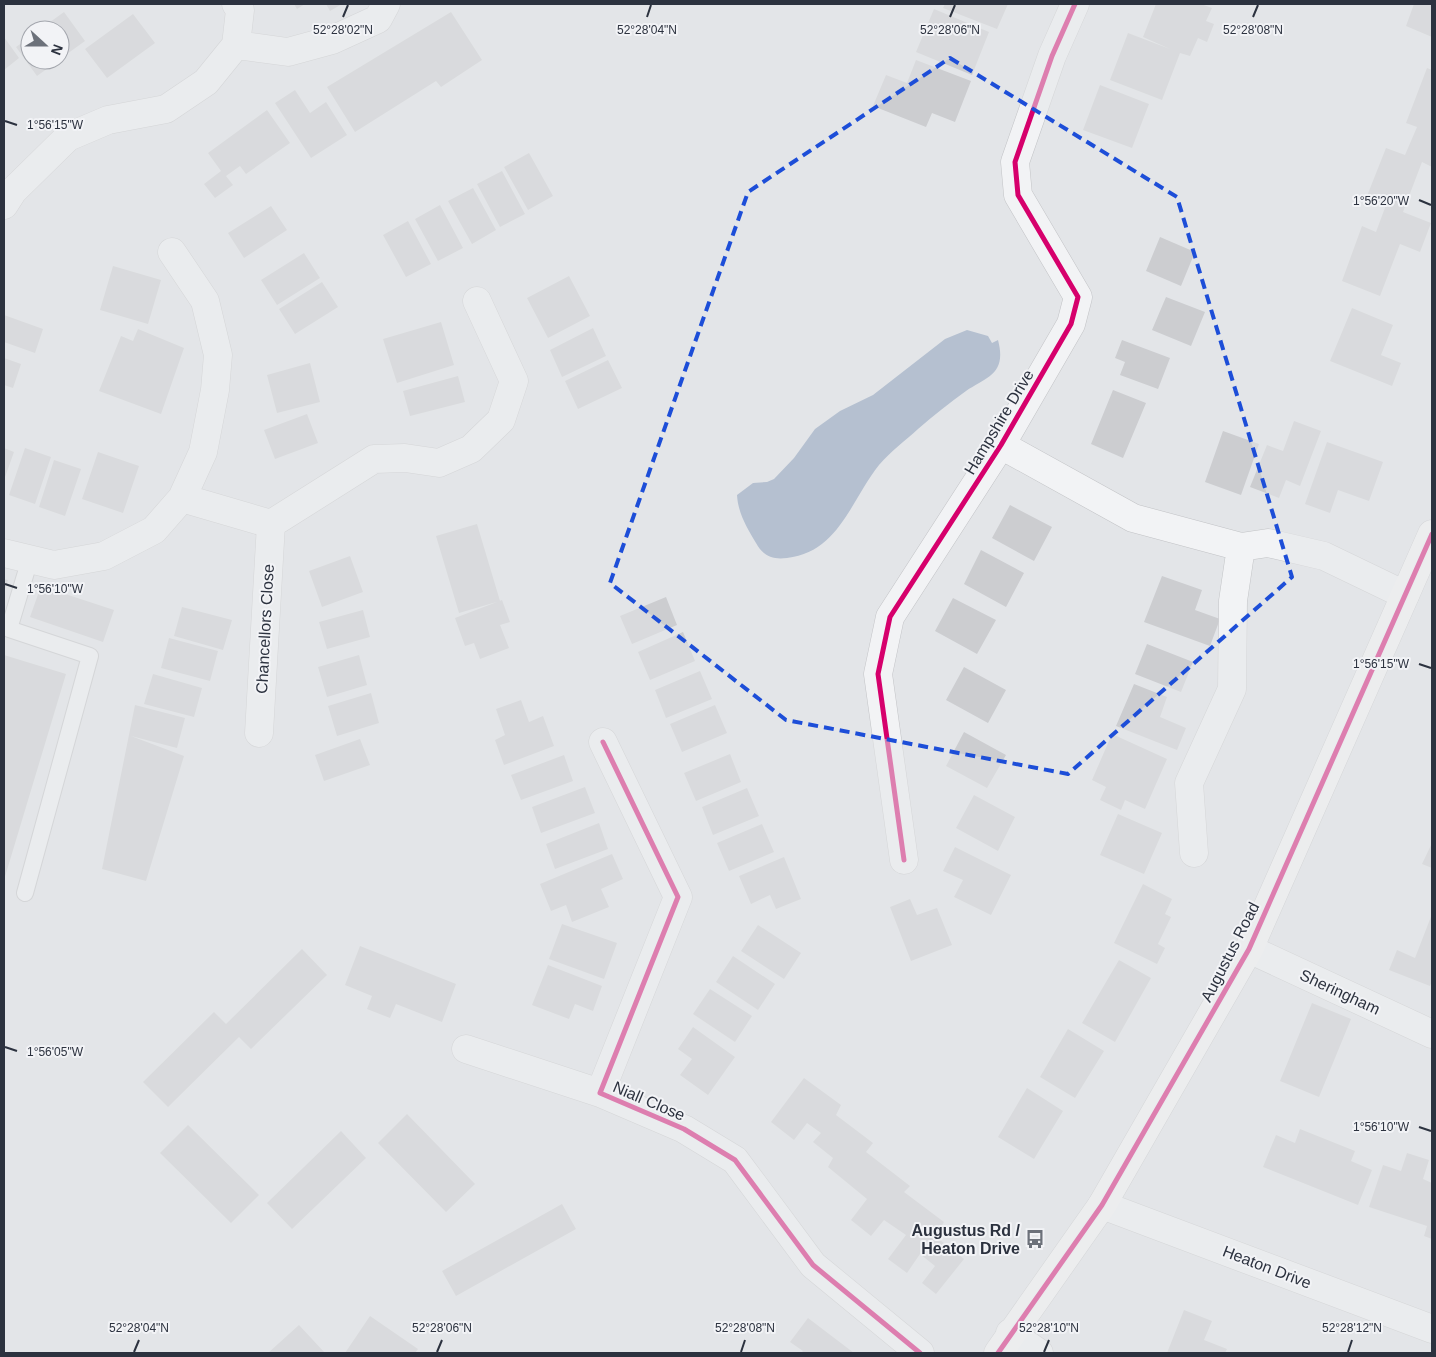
<svg xmlns="http://www.w3.org/2000/svg" width="1436" height="1357" font-family="Helvetica,sans-serif">
<rect width="100%" height="100%" fill="#e3e5e8"/>
<path fill="#b5c0d0" d="M 967,330 L 988,336 L 992,343 L 998,340 C 1007,374 987,377 966,391 C 949,403 933,416 918,429 C 906,440 890,452 879,465 C 851,500 839,552 787,558 C 773,560 763,556 756,543 C 747,528 738,513 737,495 L 753,483 L 767,482 L 774,479 L 794,458 L 815,429 L 840,411 L 873,395 L 945,339 Z"/>
<path fill="#cccdd0" d="M 294,4 L 305,4 L 297,9 Z
M 326,4 L 342,4 L 330,11 Z
M 945,4 L 1008,4 L 997,29 L 943,8 Z
M 1156,4 L 1201,4 L 1212,8 L 1206,21 L 1214,24 L 1207,42 L 1198,38 L 1190,56 L 1180,53 L 1162,100 L 1110,80 L 1128,33 L 1170,49 L 1143,37 Z
M 1414,4 L 1432,4 L 1432,37 L 1406,26 Z
M 934,9 L 989,32 L 972,75 L 916,52 Z
M 64,12 L 85,41 L 60,59 L 60,30 L 39,30 Z
M 451,12 L 482,60 L 441,87 L 436,81 L 355,132 L 327,87 Z
M 133,14 L 155,43 L 107,78 L 85,49 Z
M 4,37 L 19,58 L 4,70 Z
M 30,37 L 30,60 L 59,60 L 37,76 L 16,47 Z
M 916,60 L 971,81 L 955,122 L 932,113 L 926,127 L 873,106 L 886,75 L 907,83 Z
M 1427,68 L 1432,70 L 1432,167 L 1422,162 L 1403,212 L 1431,223 L 1420,252 L 1400,244 L 1380,296 L 1342,281 L 1362,226 L 1376,232 L 1386,205 L 1367,196 L 1386,148 L 1405,155 L 1417,127 L 1406,123 Z
M 1100,85 L 1149,104 L 1132,148 L 1083,130 Z
M 295,90 L 310,113 L 326,102 L 347,135 L 311,158 L 275,103 Z
M 267,110 L 290,143 L 246,174 L 240,166 L 226,176 L 233,185 L 215,198 L 204,184 L 221,171 L 208,153 Z
M 529,153 L 553,196 L 528,210 L 504,167 Z
M 502,171 L 525,214 L 500,227 L 477,184 Z
M 473,188 L 496,230 L 472,244 L 448,201 Z
M 440,205 L 463,248 L 438,261 L 415,219 Z
M 271,206 L 287,230 L 244,258 L 228,233 Z
M 408,221 L 431,264 L 406,277 L 383,235 Z
M 1160,237 L 1195,252 L 1181,286 L 1146,271 Z
M 304,253 L 320,278 L 277,305 L 261,280 Z
M 113,266 L 161,280 L 148,324 L 100,310 Z
M 569,276 L 590,316 L 548,338 L 527,298 Z
M 322,282 L 338,307 L 295,334 L 279,309 Z
M 1166,297 L 1205,312 L 1191,346 L 1152,330 Z
M 1352,308 L 1393,325 L 1381,355 L 1401,363 L 1392,386 L 1330,361 Z
M 4,315 L 43,329 L 35,353 L 4,342 Z
M 441,322 L 454,365 L 397,383 L 383,339 Z
M 593,328 L 606,356 L 562,377 L 550,350 Z
M 138,329 L 184,348 L 161,414 L 99,391 L 121,336 L 133,341 Z
M 1122,340 L 1170,358 L 1158,389 L 1120,375 L 1125,362 L 1115,358 Z
M 4,358 L 21,364 L 13,388 L 4,385 Z
M 608,360 L 622,388 L 578,409 L 565,381 Z
M 310,363 L 320,402 L 277,413 L 267,375 Z
M 458,376 L 465,402 L 410,416 L 403,391 Z
M 1113,390 L 1146,403 L 1123,458 L 1091,444 Z
M 307,414 L 318,443 L 275,459 L 264,430 Z
M 1294,421 L 1321,431 L 1300,486 L 1286,480 L 1279,498 L 1250,487 L 1267,445 L 1283,451 Z
M 1223,431 L 1259,444 L 1241,495 L 1205,482 Z
M 1327,442 L 1383,462 L 1369,501 L 1338,490 L 1330,513 L 1305,504 Z
M 4,448 L 14,452 L 4,480 Z
M 25,448 L 51,457 L 35,504 L 9,495 Z
M 98,452 L 139,466 L 123,513 L 82,499 Z
M 54,460 L 81,469 L 65,516 L 39,507 Z
M 1010,505 L 1052,527 L 1034,561 L 992,538 Z
M 477,524 L 500,601 L 459,613 L 436,536 Z
M 981,550 L 1024,573 L 1006,607 L 964,584 Z
M 350,556 L 363,592 L 322,607 L 309,571 Z
M 1162,576 L 1202,590 L 1195,610 L 1220,619 L 1210,646 L 1144,622 Z
M 4,579 L 8,580 L 4,593 Z
M 41,586 L 114,610 L 103,642 L 30,617 Z
M 666,597 L 677,625 L 632,644 L 620,616 Z
M 953,598 L 996,620 L 977,654 L 935,631 Z
M 502,600 L 510,622 L 500,625 L 509,648 L 480,659 L 474,643 L 465,646 L 455,618 Z
M 182,607 L 232,620 L 223,650 L 174,636 Z
M 363,610 L 370,637 L 327,649 L 319,622 Z
M 683,632 L 695,661 L 650,680 L 638,652 Z
M 169,638 L 218,651 L 210,681 L 161,668 Z
M 1147,644 L 1193,662 L 1181,692 L 1135,674 Z
M 4,655 L 66,674 L 4,880 Z
M 359,655 L 367,685 L 327,697 L 318,667 Z
M 964,667 L 1006,690 L 988,723 L 946,700 Z
M 700,671 L 712,699 L 666,718 L 655,690 Z
M 153,674 L 202,688 L 194,717 L 144,704 Z
M 1134,684 L 1167,697 L 1160,717 L 1186,728 L 1177,750 L 1116,726 Z
M 371,693 L 379,723 L 337,736 L 328,706 Z
M 521,700 L 529,722 L 543,716 L 554,746 L 504,765 L 495,740 L 505,735 L 496,709 Z
M 135,705 L 185,718 L 177,748 L 131,736 L 184,756 L 146,881 L 102,869 Z
M 715,705 L 727,733 L 682,752 L 670,724 Z
M 964,732 L 1006,755 L 987,788 L 946,766 Z
M 1112,734 L 1167,759 L 1145,809 L 1125,800 L 1121,810 L 1100,800 L 1106,787 L 1092,780 Z
M 360,739 L 370,765 L 324,781 L 315,755 Z
M 730,754 L 741,782 L 696,801 L 684,773 Z
M 564,755 L 573,781 L 521,800 L 511,775 Z
M 585,787 L 595,813 L 541,833 L 532,807 Z
M 747,788 L 759,816 L 713,835 L 702,807 Z
M 974,795 L 1015,817 L 998,851 L 956,828 Z
M 1118,814 L 1162,833 L 1144,874 L 1100,855 Z
M 599,823 L 608,849 L 555,869 L 546,844 Z
M 762,824 L 774,852 L 729,871 L 717,843 Z
M 1432,843 L 1432,868 L 1422,864 Z
M 955,847 L 1011,875 L 991,915 L 954,897 L 963,880 L 943,871 Z
M 612,854 L 623,879 L 601,889 L 609,907 L 572,922 L 566,905 L 551,911 L 540,884 Z
M 784,857 L 801,899 L 776,909 L 770,895 L 751,904 L 739,876 Z
M 1143,884 L 1172,899 L 1165,914 L 1171,917 L 1158,944 L 1165,948 L 1157,964 L 1114,943 Z
M 910,899 L 917,915 L 937,908 L 952,945 L 911,961 L 890,907 Z
M 1432,914 L 1432,981 L 1430,986 L 1389,970 L 1397,950 L 1415,958 Z
M 562,924 L 617,943 L 604,979 L 549,959 Z
M 758,925 L 801,953 L 784,979 L 741,951 Z
M 360,946 L 456,984 L 442,1022 L 396,1004 L 390,1018 L 367,1009 L 372,996 L 345,985 Z
M 302,949 L 327,975 L 251,1049 L 239,1037 L 168,1107 L 143,1082 L 214,1012 L 226,1024 Z
M 733,956 L 775,984 L 758,1010 L 716,982 Z
M 1119,960 L 1151,978 L 1115,1042 L 1082,1023 Z
M 548,965 L 602,986 L 593,1011 L 575,1004 L 569,1019 L 532,1005 Z
M 710,989 L 752,1016 L 735,1042 L 693,1014 Z
M 1312,1003 L 1351,1019 L 1319,1097 L 1280,1081 Z
M 693,1027 L 735,1057 L 708,1095 L 680,1075 L 692,1059 L 678,1049 Z
M 1068,1029 L 1104,1051 L 1075,1098 L 1040,1077 Z
M 804,1078 L 841,1105 L 836,1115 L 873,1143 L 866,1152 L 910,1186 L 904,1192 L 944,1222 L 935,1236 L 964,1259 L 936,1294 L 922,1283 L 935,1266 L 920,1254 L 907,1273 L 888,1259 L 906,1235 L 884,1220 L 871,1236 L 851,1220 L 867,1199 L 828,1167 L 833,1158 L 813,1142 L 821,1133 L 807,1123 L 794,1140 L 771,1122 Z
M 1027,1088 L 1063,1111 L 1034,1159 L 998,1137 Z
M 407,1114 L 475,1184 L 446,1212 L 378,1143 Z
M 188,1125 L 259,1195 L 231,1223 L 160,1153 Z
M 1300,1129 L 1355,1151 L 1351,1161 L 1372,1170 L 1358,1205 L 1263,1167 L 1276,1135 L 1295,1143 Z
M 341,1131 L 366,1158 L 292,1229 L 267,1203 Z
M 1407,1153 L 1429,1160 L 1423,1179 L 1432,1183 L 1432,1239 L 1424,1236 L 1427,1226 L 1369,1207 L 1383,1165 L 1401,1171 Z
M 562,1204 L 576,1229 L 456,1296 L 442,1271 Z
M 1184,1310 L 1212,1321 L 1204,1340 L 1227,1349 L 1225,1353 L 1167,1353 Z
M 370,1316 L 418,1349 L 415,1353 L 345,1353 Z
M 808,1318 L 854,1353 L 801,1353 L 803,1351 L 790,1342 Z
M 299,1325 L 325,1353 L 268,1353 Z"/>
<g fill="none" stroke-linecap="round" stroke-linejoin="round">
<g stroke="#c2c3c6" stroke-width="18">
<path id="lane" d="M 25,893 L 90,656 L 9,629 L 30,559"/>
</g>
<g stroke="#c2c3c6" stroke-width="29">
<path id="street" d="M 236,45 L 288,52 L 332,40 L 378,19 L 386,4
M 4,205 L 13,191 L 68,137 L 108,120 L 166,109 L 206,82 L 236,45 L 240,10 L 236,4
M 172,252 L 205,301 L 218,355 L 215,390 L 203,452 L 182,498 L 271,524 L 259,733
M 1001,445 L 1133,518 L 1241,547 L 1268,543 L 1324,556 L 1405,595
M 271,524 L 374,459 L 405,458 L 439,463 L 471,449 L 501,420 L 514,381 L 477,301
M 4,553 L 54,565 L 104,556 L 154,530 L 182,498
M 603,742 L 678,897 L 600,1093 L 684,1129 L 735,1160 L 813,1265 L 920,1353
M 1194,853 L 1189,783 L 1232,689 L 1233,601 L 1241,547
M 904,860 L 878,674 L 890,617 L 1001,445 L 1071,324 L 1078,297 L 1018,195 L 1015,162 L 1052,56 L 1075,4
M 1249,949 L 1432,1034
M 466,1049 L 600,1093
M 1102,1205 L 1432,1329
M 1010,1333 L 1039,1353"/>
</g>
<g stroke="#c2c3c6" stroke-width="29">
<path id="secondary" d="M 998,1353 L 1102,1205 L 1249,949 L 1432,534"/>
</g>
<use href="#lane" stroke="#f2f3f5" stroke-width="16"/>
<use href="#street" stroke="#f2f3f5" stroke-width="28"/>
<use href="#secondary" stroke="#f6f6f7" stroke-width="28"/>
<g stroke="#f2f3f6" stroke-width="8">
<path id="cycleway" d="M 603,742 L 678,897 L 600,1093 L 684,1129 L 735,1160 L 813,1265 L 920,1353
M 904,860 L 878,674 L 890,617 L 1001,445 L 1071,324 L 1078,297 L 1018,195 L 1015,162 L 1052,56 L 1075,4
M 998,1353 L 1102,1205 L 1249,949 L 1432,534"/>
</g>
<use href="#cycleway" stroke="#d6006c" stroke-width="5"/>
</g>
<path d="M0 0H1436V1357H0ZM 950,58 L 1177,197 L 1292,577 L 1068,774 L 786,720 L 610,583 L 748,192 Z" fill="#e3e5e8" fill-opacity=".55" fill-rule="evenodd"/>
<path fill="none" stroke="#1d4ed8" stroke-width="4" stroke-dasharray="10 6" stroke-linejoin="round" d="M 950,58 L 1177,197 L 1292,577 L 1068,774 L 786,720 L 610,583 L 748,192 Z"/>
<path fill="none" stroke="#2c323f" stroke-width="2" d="M 343,17 L 348,5M 647,17 L 651,5M 950,17 L 955,5M 1253,17 L 1258,5M 5,121 L 17,125M 1419,200 L 1431,205M 5,584 L 17,588M 1419,664 L 1431,668M 5,1047 L 17,1051M 1419,1127 L 1431,1131M 134,1352 L 139,1340M 437,1352 L 442,1340M 741,1352 L 745,1340M 1044,1352 L 1049,1340M 1348,1352 L 1352,1340"/>
<defs>
<g id="bus-bare" transform="scale(1.5)"><path d="M-5-6H5V4H4V6H2V4H-2V6H-4V4H-5ZM-3.5-4V0h7V-4ZM-3.5 1.2v1.5H-2V1.2ZM2 1.2v1.5H3.5V1.2Z" fill="#6c717a" stroke="#f2f3f6" stroke-width="2.5" paint-order="stroke"/></g>
</defs>
<g fill-rule="evenodd">
<use href="#bus-bare" x="1035" y="1239"/>
</g>
<g text-anchor="middle" dominant-baseline="central" stroke-width="4" stroke-linejoin="round" paint-order="stroke">
<g font-size="16" fill="#2c323f" stroke="#f2f3f6">
<text transform="translate(999 422) rotate(-59)">Hampshire Drive</text>
<text transform="translate(265 629) rotate(-87)">Chancellors Close</text>
<text transform="translate(1230 952) rotate(-63)">Augustus Road</text>
<text transform="translate(1340 992) rotate(25)">Sheringham</text>
<text transform="translate(649 1101) rotate(23)">Niall Close</text>
<text transform="translate(1267 1267) rotate(21)">Heaton Drive</text>
</g>
<g font-size="16" font-weight="bold" fill="#2c323f" stroke="#f2f3f6" text-anchor="end">
<text x="1020" y="1230">Augustus Rd /<tspan x="1020" dy="18">Heaton Drive</tspan></text>
</g>
</g>
<g font-size="12" text-anchor="middle" fill="#2c323f" stroke="#f2f3f6" stroke-width="4" stroke-linejoin="round" paint-order="stroke">
<text x="343" y="34">52°28'02"N</text>
<text x="647" y="34">52°28'04"N</text>
<text x="950" y="34">52°28'06"N</text>
<text x="1253" y="34">52°28'08"N</text>
<text x="55" y="129">1°56'15"W</text>
<text x="1381" y="205">1°56'20"W</text>
<text x="55" y="593">1°56'10"W</text>
<text x="1381" y="668">1°56'15"W</text>
<text x="55" y="1056">1°56'05"W</text>
<text x="1381" y="1131">1°56'10"W</text>
<text x="139" y="1332">52°28'04"N</text>
<text x="442" y="1332">52°28'06"N</text>
<text x="745" y="1332">52°28'08"N</text>
<text x="1049" y="1332">52°28'10"N</text>
<text x="1352" y="1332">52°28'12"N</text>
</g>
<rect width="1436" height="1357" fill="none" stroke="#2c323f" stroke-width="10"/>
<g transform="translate(45 45) rotate(111)"><circle r="24" fill="#f2f3f6" stroke="#a3a6ad"/>
<path d="M0-4L9 19L0 12L-9 19Z" fill="#6c717a"/>
<text y="-8" font-size="14" font-weight="bold" text-anchor="middle" fill="#2c323f">N</text>
</g>
</svg>
